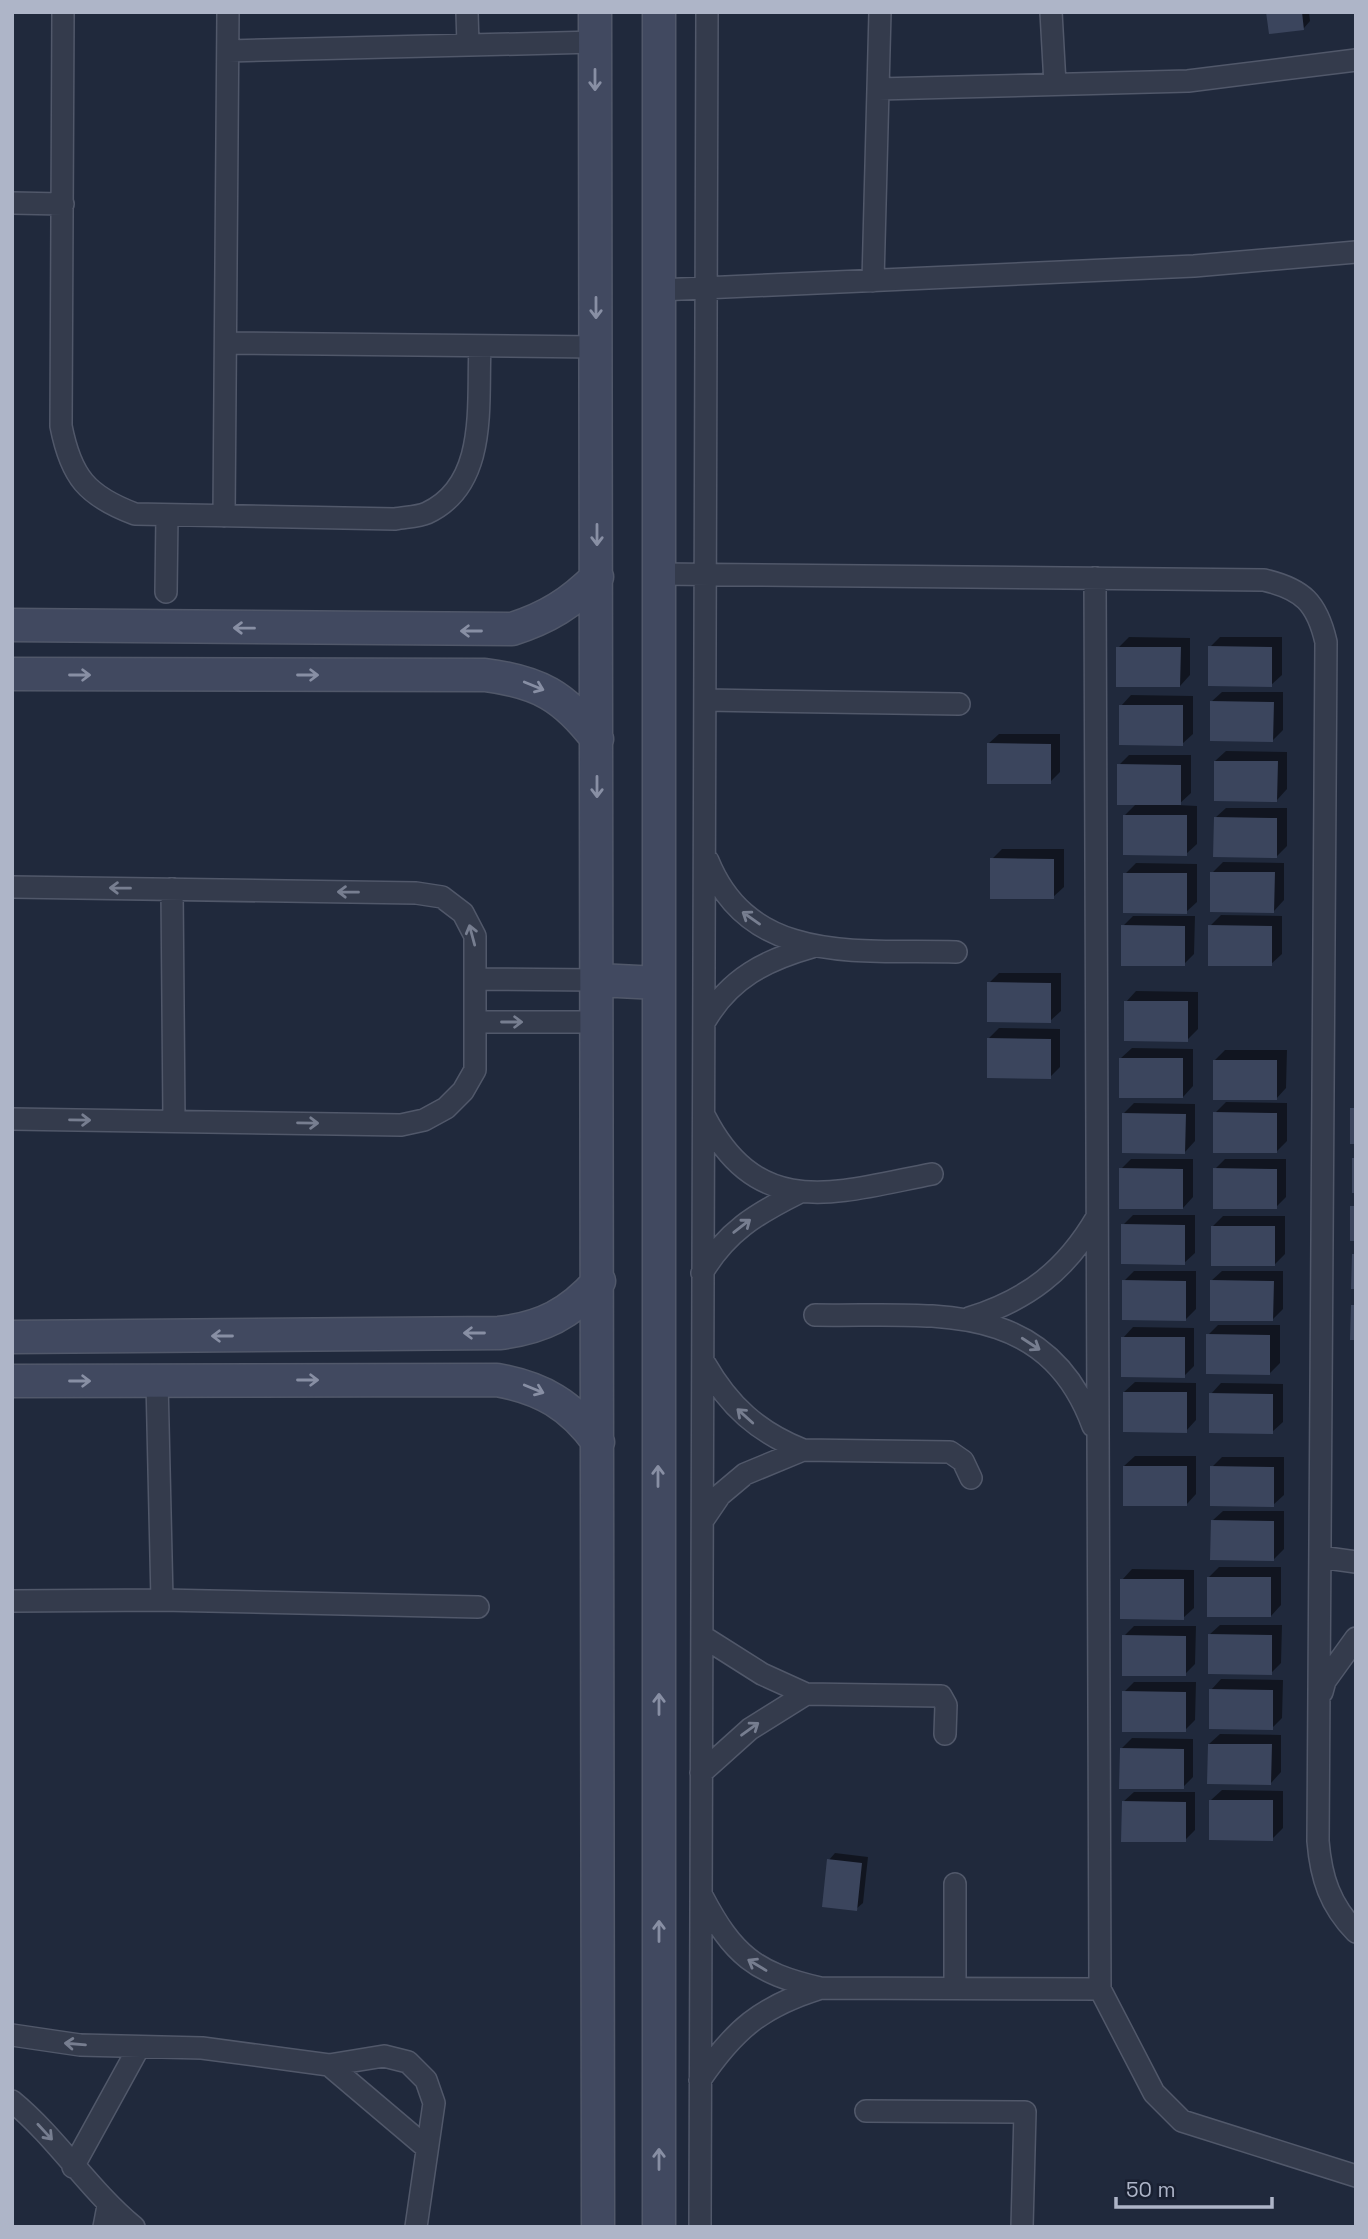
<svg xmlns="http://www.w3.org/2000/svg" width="1368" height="2239" font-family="'Space Grotesk',sans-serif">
<rect width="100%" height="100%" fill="#20293c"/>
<path fill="#0007" d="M 1267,12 L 1309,12 L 1310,21 L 1304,28 Z
M 1129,637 L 1190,638 L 1190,675 L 1180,686 L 1118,648 Z
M 1220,637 L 1282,637 L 1282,675 L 1271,685 L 1210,647 Z
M 1222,692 L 1283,692 L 1283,730 L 1273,740 L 1211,702 Z
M 1131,695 L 1193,696 L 1193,734 L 1182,744 L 1121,706 Z
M 999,734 L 1060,734 L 1060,772 L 1050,782 L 988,744 Z
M 1226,751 L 1287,752 L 1287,789 L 1277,800 L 1215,761 Z
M 1129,755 L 1191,755 L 1191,793 L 1178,805 L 1197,806 L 1197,844 L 1186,854 L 1125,815 L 1137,803 L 1119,765 Z
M 1226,808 L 1287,808 L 1287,846 L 1277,856 L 1215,818 Z
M 1002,849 L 1064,849 L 1064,887 L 1053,897 L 992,859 Z
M 1223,862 L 1284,863 L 1284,900 L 1274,911 L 1212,873 Z
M 1136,863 L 1197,864 L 1197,902 L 1186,912 L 1125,874 Z
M 1221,915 L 1282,916 L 1282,954 L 1271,964 L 1210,926 Z
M 1133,916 L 1195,916 L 1194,954 L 1184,964 L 1123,926 Z
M 999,973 L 1061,973 L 1061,1011 L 1050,1021 L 989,983 Z
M 1136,991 L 1198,992 L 1198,1029 L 1187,1040 L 1126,1002 Z
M 999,1028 L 1060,1029 L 1060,1067 L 1050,1077 L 988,1039 Z
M 1132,1048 L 1193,1049 L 1193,1086 L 1183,1097 L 1121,1058 Z
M 1225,1050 L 1287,1050 L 1286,1088 L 1276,1099 L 1215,1060 Z
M 1226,1102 L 1287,1103 L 1287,1141 L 1277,1151 L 1215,1113 Z
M 1134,1103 L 1195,1104 L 1195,1141 L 1185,1152 L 1123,1114 Z
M 1131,1159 L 1193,1159 L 1193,1197 L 1183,1208 L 1121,1169 Z
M 1225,1159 L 1286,1159 L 1286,1197 L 1276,1207 L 1215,1169 Z
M 1133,1215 L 1195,1215 L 1195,1253 L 1184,1263 L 1123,1225 Z
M 1223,1216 L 1285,1216 L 1285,1254 L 1274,1265 L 1213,1226 Z
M 1134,1271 L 1196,1271 L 1196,1309 L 1186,1319 L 1124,1281 Z
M 1222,1271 L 1283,1271 L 1283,1309 L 1273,1319 L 1211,1281 Z
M 1218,1325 L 1280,1325 L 1280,1363 L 1270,1373 L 1208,1335 Z
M 1133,1327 L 1194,1328 L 1194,1366 L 1184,1376 L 1123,1338 Z
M 1135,1382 L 1196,1383 L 1196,1420 L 1186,1431 L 1124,1392 Z
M 1221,1383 L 1283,1384 L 1283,1422 L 1272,1432 L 1211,1394 Z
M 1135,1456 L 1196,1456 L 1196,1494 L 1186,1505 L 1124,1466 Z
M 1222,1457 L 1284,1457 L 1284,1495 L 1273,1505 L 1212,1467 Z
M 1356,1458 L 1356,1491 L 1354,1491 L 1355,1459 Z
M 1223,1511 L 1284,1511 L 1284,1549 L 1274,1559 L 1212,1521 Z
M 1219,1567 L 1281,1567 L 1281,1605 L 1271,1616 L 1209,1577 Z
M 1132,1569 L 1194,1570 L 1194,1608 L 1183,1618 L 1122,1580 Z
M 1220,1625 L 1282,1625 L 1281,1663 L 1271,1673 L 1209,1635 Z
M 1134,1626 L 1196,1626 L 1195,1664 L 1185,1674 L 1124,1636 Z
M 1221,1679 L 1283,1680 L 1282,1718 L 1272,1728 L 1211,1690 Z
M 1134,1682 L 1196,1682 L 1195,1720 L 1185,1730 L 1124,1692 Z
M 1220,1734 L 1281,1735 L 1281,1772 L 1271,1783 L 1209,1744 Z
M 1132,1738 L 1193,1739 L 1193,1777 L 1183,1787 L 1121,1749 Z
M 1222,1790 L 1283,1791 L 1283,1828 L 1272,1839 L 1211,1800 Z
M 1134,1792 L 1195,1792 L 1195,1830 L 1185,1840 L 1123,1802 Z
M 835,1853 L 868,1857 L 863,1903 L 856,1909 L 829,1860 Z"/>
<path fill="#3b455d" d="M 1266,12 L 1302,12 L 1304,30 L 1269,34 Z
M 1208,646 L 1272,647 L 1272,687 L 1208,686 Z
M 1116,647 L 1181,647 L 1180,687 L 1116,687 Z
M 1210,701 L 1274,702 L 1273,742 L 1210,741 Z
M 1119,705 L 1183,705 L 1183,746 L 1119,745 Z
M 987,743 L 1051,744 L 1051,784 L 987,784 Z
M 1214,761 L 1278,761 L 1277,802 L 1214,801 Z
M 1117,764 L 1181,765 L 1181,805 L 1117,805 Z
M 1123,815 L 1187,815 L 1187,856 L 1123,855 Z
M 1214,817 L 1277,818 L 1277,858 L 1213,857 Z
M 990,858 L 1054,859 L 1054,899 L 990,899 Z
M 1210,872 L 1275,872 L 1274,913 L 1210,912 Z
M 1123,873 L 1187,873 L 1187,914 L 1123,913 Z
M 1121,925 L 1185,926 L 1185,966 L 1121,966 Z
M 1208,925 L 1272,926 L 1272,966 L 1208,966 Z
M 987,982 L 1051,983 L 1051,1023 L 987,1022 Z
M 1124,1001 L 1188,1001 L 1188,1042 L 1124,1041 Z
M 987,1038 L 1051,1039 L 1051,1079 L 987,1078 Z
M 1119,1058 L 1183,1058 L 1183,1098 L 1119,1098 Z
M 1213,1060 L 1277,1060 L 1277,1100 L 1213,1100 Z
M 1350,1108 L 1356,1108 L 1356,1144 L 1350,1144 Z
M 1213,1112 L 1277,1113 L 1277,1153 L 1213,1153 Z
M 1122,1113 L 1186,1114 L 1185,1154 L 1122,1153 Z
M 1352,1158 L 1356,1158 L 1356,1193 L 1352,1193 Z
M 1119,1168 L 1183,1169 L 1183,1209 L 1119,1209 Z
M 1213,1168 L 1277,1169 L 1277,1209 L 1213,1209 Z
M 1350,1206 L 1356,1206 L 1356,1241 L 1350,1241 Z
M 1121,1224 L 1185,1225 L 1185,1265 L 1121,1264 Z
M 1211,1226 L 1275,1226 L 1275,1266 L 1211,1266 Z
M 1352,1254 L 1356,1254 L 1356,1289 L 1351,1289 Z
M 1122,1280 L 1186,1281 L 1186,1321 L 1122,1320 Z
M 1210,1280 L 1274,1281 L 1273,1321 L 1210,1321 Z
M 1351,1305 L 1356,1305 L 1356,1340 L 1350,1340 Z
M 1206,1334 L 1270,1335 L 1270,1375 L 1206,1374 Z
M 1121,1337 L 1185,1337 L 1185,1378 L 1121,1377 Z
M 1123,1392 L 1187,1392 L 1187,1433 L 1123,1432 Z
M 1209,1393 L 1273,1394 L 1273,1434 L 1209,1433 Z
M 1123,1466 L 1187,1466 L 1187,1506 L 1123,1506 Z
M 1210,1466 L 1274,1467 L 1274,1507 L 1210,1506 Z
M 1211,1520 L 1274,1521 L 1274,1561 L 1210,1560 Z
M 1207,1577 L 1271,1577 L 1271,1617 L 1207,1617 Z
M 1120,1579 L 1184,1579 L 1184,1620 L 1120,1619 Z
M 1208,1634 L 1272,1635 L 1272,1675 L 1208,1674 Z
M 1122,1635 L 1186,1636 L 1186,1676 L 1122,1676 Z
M 1209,1689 L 1273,1690 L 1273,1730 L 1209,1729 Z
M 1122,1691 L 1186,1692 L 1186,1732 L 1122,1732 Z
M 1208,1744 L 1272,1744 L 1271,1785 L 1207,1784 Z
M 1120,1748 L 1184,1749 L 1184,1789 L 1119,1789 Z
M 1209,1800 L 1273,1800 L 1273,1841 L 1209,1840 Z
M 1122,1801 L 1186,1802 L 1186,1842 L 1121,1842 Z
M 827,1859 L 862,1863 L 857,1911 L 822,1907 Z"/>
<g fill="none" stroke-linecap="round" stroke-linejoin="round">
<g stroke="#51586a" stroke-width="24">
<path id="street" d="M 63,12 L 61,426 C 71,477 87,496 135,514 L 395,519 C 405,517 418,517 427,513 C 489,484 477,403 480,346
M 467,12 L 468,45
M 1051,12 L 1055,84
M 228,51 L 595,42
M 878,89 L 1188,81 L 1356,60
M 12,203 L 63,204
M 873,281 L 880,12
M 659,290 L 1194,266 L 1356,252
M 226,343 L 596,347
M 224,516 L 228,12
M 659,574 L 1264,580 C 1303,589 1317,603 1326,642 L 1318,1841 C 1321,1878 1330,1905 1356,1932
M 1095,578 L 1100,1989 L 1154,2093 L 1182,2121 L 1356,2176
M 166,592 L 167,515
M 706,700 L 959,704
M 708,861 C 751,967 862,949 956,952
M 12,887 L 416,893 L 442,897 L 463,913 L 475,936 L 475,1070 L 463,1091 L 446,1108 L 424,1120 L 401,1125 L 12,1119
M 172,889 L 174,1121
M 475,979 L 598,980
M 705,1021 C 730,978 766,960 812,947
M 475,1022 L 598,1022
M 705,1117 C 759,1222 838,1192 932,1174
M 702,1273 C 726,1232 756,1214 798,1193
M 815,1315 C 929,1317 1045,1296 1093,1426
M 969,1318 C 1028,1300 1066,1270 1097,1217
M 705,1364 C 729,1406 758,1432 803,1450
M 157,1381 L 162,1600
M 703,1520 L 720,1495 L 745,1474 L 803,1450 L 950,1452 L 963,1461 L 971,1478
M 1320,1557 L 1356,1562
M 12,1601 L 162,1600 L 478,1607
M 702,1636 L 762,1674 L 806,1694 L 941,1696 L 946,1705 L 945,1734
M 1322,1692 L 1325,1681 L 1356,1638
M 701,1773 L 750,1729 L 806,1694
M 955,1884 L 955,1987
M 702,1896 C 733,1955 755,1973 820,1988 L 1100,1989
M 12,2035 L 80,2045 L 202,2048 L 329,2065 L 384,2056 L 408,2062 L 426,2080 L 434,2103 L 416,2227
M 329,2065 L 427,2148
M 700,2080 C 734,2030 761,2007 818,1989
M 12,2101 C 58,2139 88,2189 134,2227
M 866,2111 L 1025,2112 L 1022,2227
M 73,2167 L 139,2047
M 104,2227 L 108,2206
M 700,2227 L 707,12"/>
</g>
<g stroke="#51586a" stroke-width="35">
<path id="secondary" d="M 595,12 L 598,2227
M 12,625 L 512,629 C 547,618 571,603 597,577
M 12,674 L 485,675 C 539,682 564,696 597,739
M 598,980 L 658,983
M 12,1337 L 499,1333 C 542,1328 570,1314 599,1281
M 12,1381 L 497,1380 C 542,1388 571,1405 598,1442
M 659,2227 L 659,12"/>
</g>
<use href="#street" stroke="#343b4c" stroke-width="21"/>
<use href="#secondary" stroke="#414960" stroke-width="32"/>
</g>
<defs><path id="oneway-shaft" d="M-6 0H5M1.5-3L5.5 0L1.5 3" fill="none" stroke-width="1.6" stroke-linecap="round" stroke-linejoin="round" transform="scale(1.75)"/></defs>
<g stroke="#888fa4">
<use href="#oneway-shaft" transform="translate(595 80) rotate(90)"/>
<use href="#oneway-shaft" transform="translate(596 308) rotate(90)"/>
<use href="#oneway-shaft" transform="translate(597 535) rotate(90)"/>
<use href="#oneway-shaft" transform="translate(244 628) rotate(-179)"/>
<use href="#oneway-shaft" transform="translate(471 631) rotate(180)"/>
<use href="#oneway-shaft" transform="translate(80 675)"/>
<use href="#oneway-shaft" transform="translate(308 675)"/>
<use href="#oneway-shaft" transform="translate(534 686) rotate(22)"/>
<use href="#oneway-shaft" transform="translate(597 787) rotate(90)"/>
<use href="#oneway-shaft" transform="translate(474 1333) rotate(180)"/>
<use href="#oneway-shaft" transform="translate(222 1336) rotate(180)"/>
<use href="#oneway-shaft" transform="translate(308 1380)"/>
<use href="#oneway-shaft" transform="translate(80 1381)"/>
<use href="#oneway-shaft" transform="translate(534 1389) rotate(22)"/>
<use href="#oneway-shaft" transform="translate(658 1476) rotate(-90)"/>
<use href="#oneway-shaft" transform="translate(659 1704) rotate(-90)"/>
<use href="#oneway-shaft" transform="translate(659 1931) rotate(-90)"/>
<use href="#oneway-shaft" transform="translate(659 2159) rotate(-90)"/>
</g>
<g stroke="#777e90">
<use href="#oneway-shaft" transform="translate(120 888) rotate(-179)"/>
<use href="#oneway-shaft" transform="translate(348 892) rotate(-179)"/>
<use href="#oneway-shaft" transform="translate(751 918) rotate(-145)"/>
<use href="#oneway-shaft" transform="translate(472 935) rotate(-105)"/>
<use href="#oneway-shaft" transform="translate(512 1022)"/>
<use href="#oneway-shaft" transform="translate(80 1120) rotate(1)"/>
<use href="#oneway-shaft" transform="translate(308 1123) rotate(1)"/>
<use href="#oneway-shaft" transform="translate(742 1226) rotate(-38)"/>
<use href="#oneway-shaft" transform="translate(1031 1344) rotate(33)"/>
<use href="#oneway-shaft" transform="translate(745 1416) rotate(-138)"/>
<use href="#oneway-shaft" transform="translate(750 1729) rotate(-36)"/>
<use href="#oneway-shaft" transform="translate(757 1965) rotate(-149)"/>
<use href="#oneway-shaft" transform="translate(75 2044) rotate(-175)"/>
<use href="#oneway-shaft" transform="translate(45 2132) rotate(47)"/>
</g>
<rect width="1368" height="2239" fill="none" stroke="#aeb5c8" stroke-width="28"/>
<path d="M1116 2197v10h156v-10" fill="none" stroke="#aeb5c8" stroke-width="3.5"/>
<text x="1126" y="2197" font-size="21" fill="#aeb5c8" stroke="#192031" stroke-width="5" paint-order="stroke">50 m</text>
</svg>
